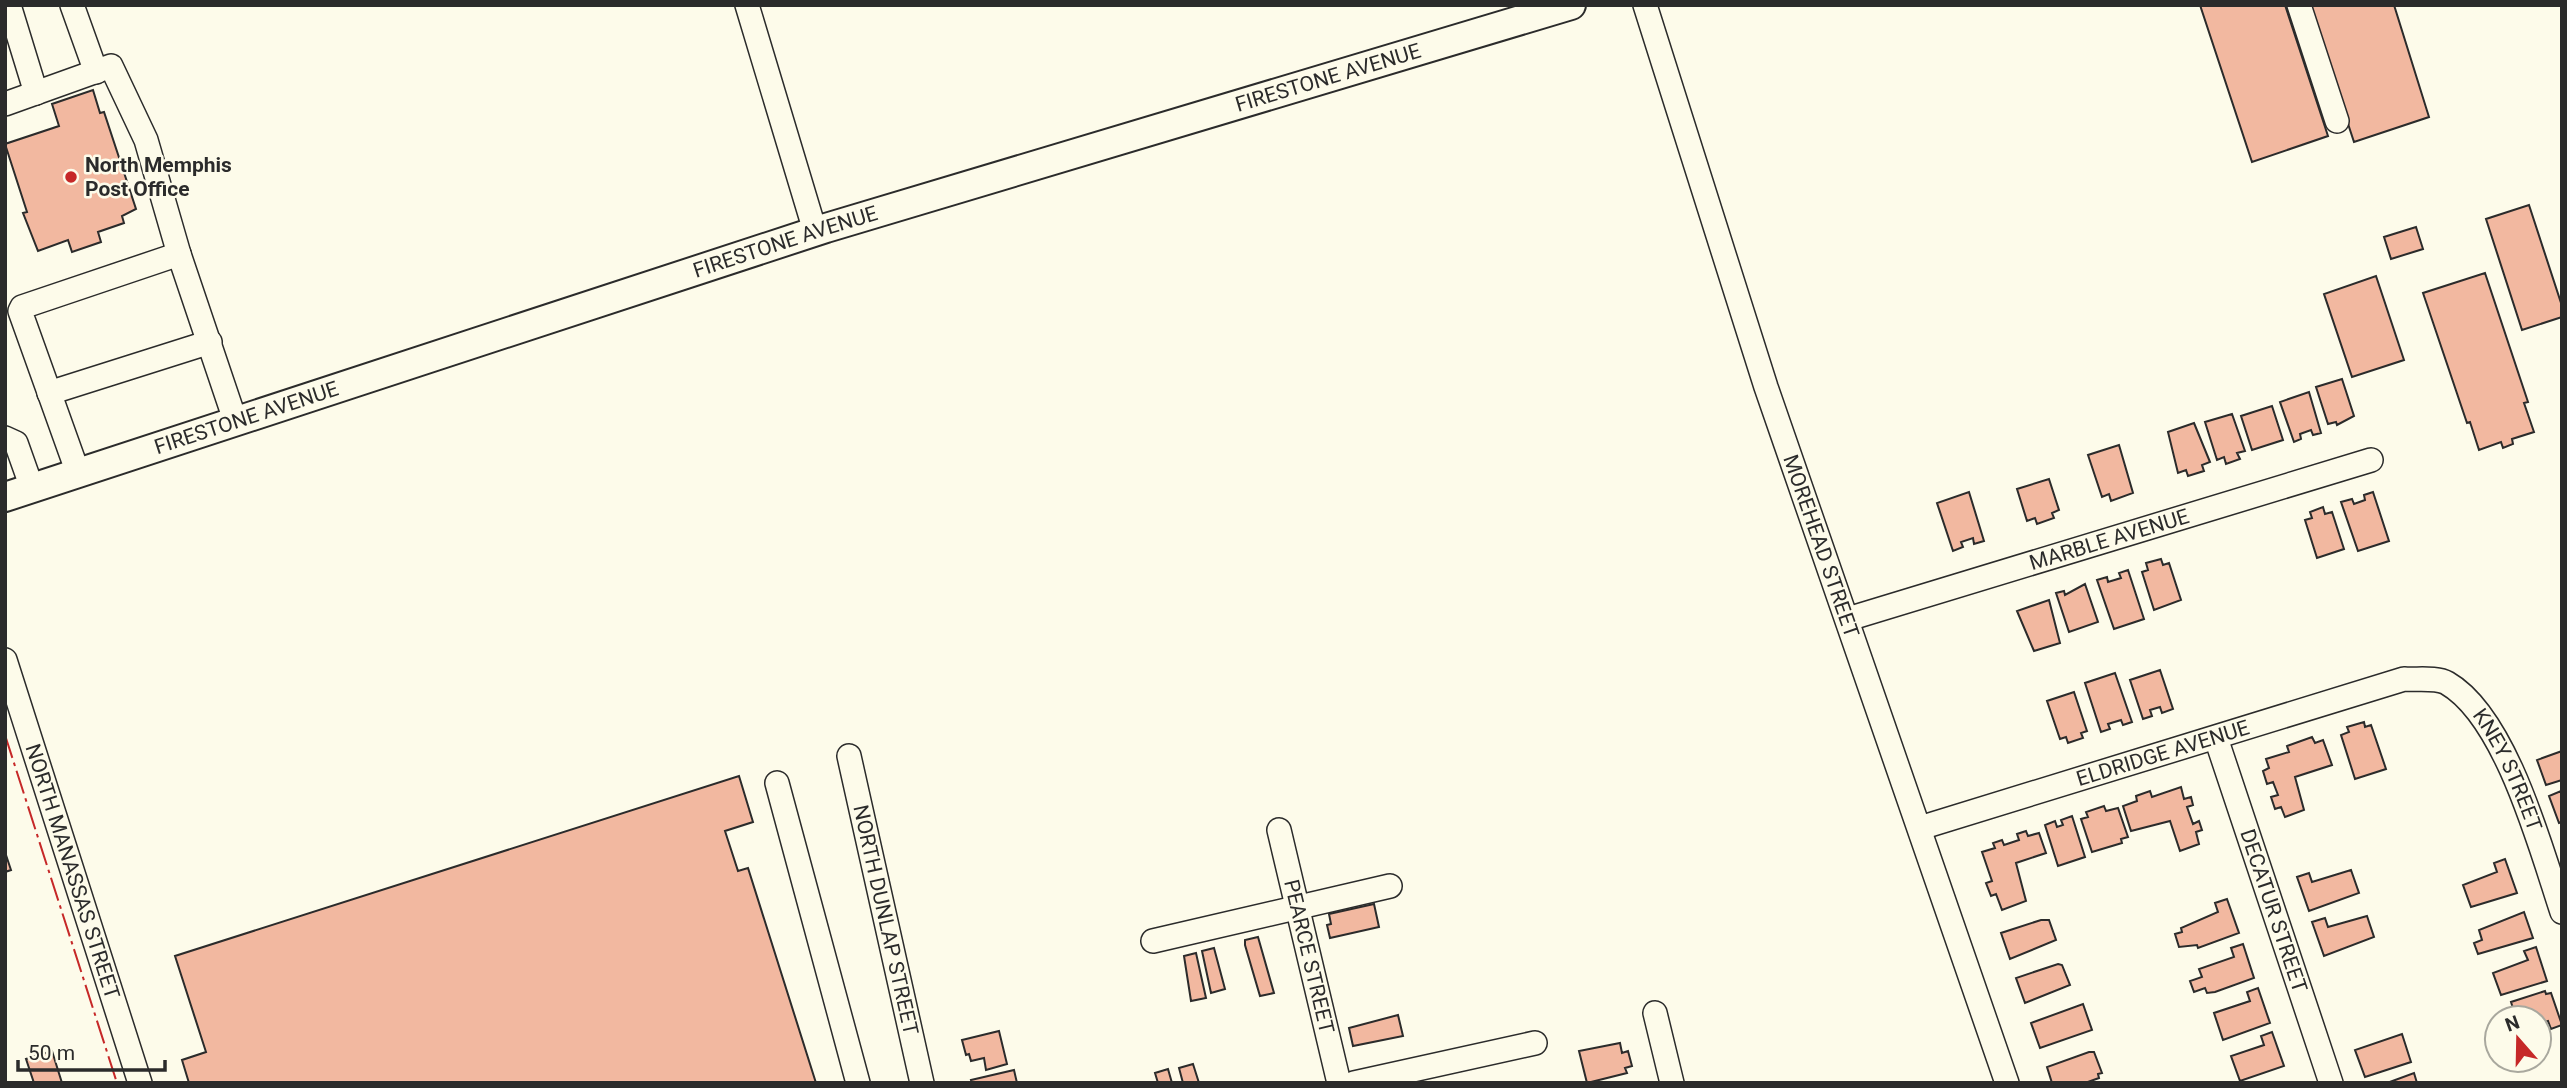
<svg xmlns="http://www.w3.org/2000/svg" width="2567" height="1088" font-family="Roboto,sans-serif">
<rect width="100%" height="100%" fill="#fdfbea"/>
<path fill="#f2b8a0" stroke="#2b2b2b" stroke-width="2" d="M 2200,5 L 2285,5 L 2328,136 L 2252,162 Z
M 2309,5 L 2394,5 L 2429,117 L 2354,142 Z
M 93,90 L 100,113 L 104,112 L 136,209 L 122,216 L 124,223 L 98,232 L 101,242 L 72,252 L 68,240 L 38,251 L 23,213 L 27,212 L 5,144 L 59,126 L 52,104 Z
M 2529,205 L 2562,306 L 2562,317 L 2522,330 L 2486,219 Z
M 2416,227 L 2423,249 L 2391,259 L 2384,237 Z
M 2485,273 L 2528,402 L 2524,403 L 2534,432 L 2512,439 L 2513,444 L 2503,448 L 2501,442 L 2479,450 L 2470,422 L 2467,423 L 2423,293 Z
M 2376,276 L 2404,360 L 2352,377 L 2324,294 Z
M 2342,379 L 2354,416 L 2337,425 L 2336,422 L 2328,424 L 2316,387 Z
M 2309,392 L 2321,433 L 2313,435 L 2311,430 L 2300,434 L 2301,439 L 2294,442 L 2280,402 Z
M 2272,406 L 2283,440 L 2252,450 L 2241,416 Z
M 2232,414 L 2245,451 L 2237,453 L 2240,459 L 2226,464 L 2224,457 L 2217,460 L 2205,422 Z
M 2194,423 L 2210,462 L 2202,465 L 2204,471 L 2188,476 L 2186,470 L 2178,473 L 2168,432 Z
M 2119,445 L 2133,493 L 2111,501 L 2109,494 L 2102,497 L 2088,455 Z
M 2049,479 L 2059,510 L 2052,513 L 2054,518 L 2037,524 L 2035,518 L 2027,521 L 2017,489 Z
M 1969,492 L 1984,541 L 1974,544 L 1973,538 L 1961,542 L 1963,547 L 1953,551 L 1937,503 Z
M 2373,492 L 2389,541 L 2358,551 L 2341,502 L 2352,499 L 2354,504 L 2365,500 L 2364,495 Z
M 2323,507 L 2325,514 L 2332,512 L 2344,549 L 2317,558 L 2305,520 L 2312,518 L 2310,512 Z
M 2161,559 L 2163,565 L 2169,563 L 2181,600 L 2154,610 L 2142,572 L 2148,570 L 2146,563 Z
M 2128,570 L 2144,619 L 2114,629 L 2097,580 L 2107,577 L 2108,582 L 2121,578 L 2119,573 Z
M 2085,584 L 2098,622 L 2069,632 L 2056,593 L 2064,591 L 2065,595 Z
M 2049,600 L 2060,643 L 2034,651 L 2017,611 Z
M 2160,670 L 2173,709 L 2162,713 L 2160,707 L 2150,710 L 2152,716 L 2143,719 L 2130,680 Z
M 2115,673 L 2132,722 L 2123,725 L 2121,720 L 2108,724 L 2110,729 L 2101,732 L 2085,683 Z
M 2074,692 L 2087,731 L 2081,733 L 2083,738 L 2068,743 L 2066,737 L 2060,739 L 2047,701 Z
M 2364,722 L 2365,727 L 2371,725 L 2386,769 L 2355,779 L 2341,735 L 2349,732 L 2347,727 Z
M 2312,737 L 2315,743 L 2323,740 L 2332,765 L 2295,777 L 2304,810 L 2285,817 L 2281,807 L 2275,809 L 2271,797 L 2278,795 L 2273,782 L 2267,784 L 2263,771 L 2269,768 L 2266,759 L 2289,752 L 2287,746 Z
M 2562,751 L 2562,780 L 2546,785 L 2537,760 Z
M 739,776 L 753,822 L 725,831 L 738,871 L 748,868 L 816,1083 L 189,1083 L 182,1060 L 206,1052 L 175,956 Z
M 2181,787 L 2184,799 L 2191,797 L 2193,805 L 2187,807 L 2193,824 L 2199,821 L 2202,830 L 2196,832 L 2199,844 L 2180,851 L 2170,821 L 2131,831 L 2123,806 L 2137,801 L 2136,796 L 2150,791 L 2152,797 Z
M 2561,791 L 2562,822 L 2559,823 L 2549,796 Z
M 2104,806 L 2106,811 L 2118,808 L 2128,837 L 2121,839 L 2122,843 L 2092,852 L 2081,819 L 2088,817 L 2086,812 Z
M 2072,816 L 2085,857 L 2058,866 L 2045,825 L 2055,821 L 2057,827 L 2063,825 L 2061,820 Z
M 2026,831 L 2028,836 L 2039,833 L 2046,853 L 2016,863 L 2026,901 L 2002,910 L 1996,894 L 1991,896 L 1986,883 L 1992,881 L 1982,852 L 1995,848 L 1993,843 L 2002,840 L 2004,845 L 2019,840 L 2017,834 Z
M 5,852 L 11,870 L 5,872 Z
M 2505,859 L 2517,893 L 2471,907 L 2463,885 L 2497,872 L 2494,863 Z
M 2351,870 L 2359,893 L 2309,911 L 2297,877 L 2309,873 L 2312,882 Z
M 2227,899 L 2239,933 L 2198,948 L 2197,945 L 2179,947 L 2175,934 L 2182,932 L 2181,928 L 2218,912 L 2215,903 Z
M 1374,904 L 1379,927 L 1330,938 L 1327,925 L 1331,924 L 1329,914 Z
M 2524,912 L 2533,938 L 2478,954 L 2474,943 L 2482,940 L 2479,930 Z
M 2367,916 L 2374,937 L 2324,956 L 2312,922 L 2325,918 L 2328,927 Z
M 2041,920 L 2049,920 L 2056,940 L 2010,959 L 2001,933 Z
M 1258,937 L 1274,993 L 1260,996 L 1245,945 L 1245,940 Z
M 2243,944 L 2254,978 L 2215,992 L 2207,993 L 2205,988 L 2194,992 L 2190,981 L 2202,977 L 2199,969 L 2234,957 L 2231,948 Z
M 2536,947 L 2547,981 L 2501,995 L 2493,973 L 2528,960 L 2524,951 Z
M 1214,948 L 1225,989 L 1211,993 L 1202,951 Z
M 1196,953 L 1206,998 L 1191,1001 L 1184,956 Z
M 2058,964 L 2062,965 L 2070,985 L 2025,1003 L 2016,978 Z
M 2258,988 L 2270,1023 L 2223,1040 L 2214,1013 L 2250,1001 L 2247,992 Z
M 2545,991 L 2546,994 L 2551,993 L 2562,1025 L 2551,1029 L 2548,1021 L 2539,1024 L 2539,1018 L 2516,1018 L 2511,1002 Z
M 2083,1004 L 2092,1030 L 2040,1048 L 2031,1023 Z
M 1398,1015 L 1403,1036 L 1353,1046 L 1349,1028 Z
M 999,1031 L 1007,1064 L 986,1070 L 984,1058 L 971,1061 L 969,1054 L 966,1055 L 962,1040 Z
M 2272,1032 L 2284,1066 L 2240,1081 L 2231,1056 L 2264,1045 L 2261,1036 Z
M 2402,1034 L 2411,1062 L 2365,1077 L 2355,1050 Z
M 1620,1043 L 1622,1053 L 1628,1051 L 1632,1066 L 1625,1068 L 1627,1073 L 1587,1083 L 1579,1051 Z
M 52,1051 L 62,1083 L 34,1083 L 26,1059 Z
M 2089,1052 L 2094,1052 L 2102,1073 L 2098,1074 L 2099,1078 L 2085,1083 L 2052,1083 L 2047,1067 Z
M 1193,1064 L 1199,1083 L 1183,1083 L 1179,1068 Z
M 1168,1069 L 1172,1083 L 1158,1083 L 1155,1073 Z
M 1014,1070 L 1017,1083 L 972,1083 L 971,1080 Z
M 2414,1073 L 2417,1083 L 2387,1083 Z"/>
<g fill="none" stroke-linecap="round" stroke-linejoin="round">
<g stroke="#2b2b2b" stroke-width="26">
<g id="minor">
<path d="M 9,5 L 36,93"/>
<path d="M 72,5 L 96,72"/>
<path d="M 747,5 L 815,231"/>
<path id="s1" d="M 1645,5 L 1766,387 L 2007,1083"/>
<path d="M 2299,5 L 2337,121"/>
<path d="M 5,104 L 111,66 L 146,140 L 179,254 L 235,420"/>
<path d="M 49,393 L 210,342"/>
<path d="M 5,438 L 16,443 L 32,488"/>
<path d="M 78,473 L 20,311 L 22,307 L 179,254"/>
<path id="s2" d="M 1848,619 L 2371,460"/>
<path id="s3" d="M 5,660 L 140,1083"/>
<path id="s4" d="M 2216,738 L 2331,1083"/>
<path id="s5" d="M 849,756 L 922,1083"/>
<path d="M 777,783 L 858,1083"/>
<path id="s6" d="M 1920,828 L 2404,679 C 2416,680 2437,677 2447,683 C 2506,717 2541,849 2562,912"/>
<path id="s7" d="M 1279,830 L 1339,1083"/>
<path d="M 1153,941 L 1390,886"/>
<path d="M 1655,1013 L 1672,1083"/>
<path d="M 1354,1083 L 1535,1043"/>
</g>
</g>
<g stroke="#2b2b2b" stroke-width="32">
<g id="major">
<path id="s8" d="M 5,497 L 826,228 L 1571,5"/>
</g>
</g>
<use href="#minor" stroke="#fdfbea" stroke-width="23"/>
<use href="#major" stroke="#fdfbea" stroke-width="28"/>
<path stroke="#c62828" stroke-width="2" stroke-dasharray="24 5 3.5 5" stroke-linecap="butt" d="M 5,735 L 117,1083"/>
</g>
<circle fill="#c62828" stroke="#fdfbea" stroke-width="2.5" cx="71" cy="177" r="7"/>
<g text-anchor="middle" dominant-baseline="central" stroke-width="5" stroke-linejoin="round" paint-order="stroke">
<g font-size="21" fill="#2b2b2b" stroke="#fdfbea">
<text stroke="none"><textPath href="#s8" startOffset="1388">FIRESTONE AVENUE</textPath></text>
<text stroke="none"><textPath href="#s8" startOffset="821">FIRESTONE AVENUE</textPath></text>
<text stroke="none"><textPath href="#s8" startOffset="254">FIRESTONE AVENUE</textPath></text>
<text stroke="none"><textPath href="#s2" startOffset="273">MARBLE AVENUE</textPath></text>
<text stroke="none"><textPath href="#s1" startOffset="569">MOREHEAD STREET</textPath></text>
<text stroke="none"><textPath href="#s6" startOffset="254">ELDRIDGE AVENUE</textPath></text>
<text stroke="none"><textPath href="#s6" startOffset="658">KNEY STREET</textPath></text>
<text stroke="none"><textPath href="#s3" startOffset="222">NORTH MANASSAS STREET</textPath></text>
<text stroke="none"><textPath href="#s4" startOffset="182">DECATUR STREET</textPath></text>
<text stroke="none"><textPath href="#s5" startOffset="168">NORTH DUNLAP STREET</textPath></text>
<text stroke="none"><textPath href="#s7" startOffset="130">PEARCE STREET</textPath></text>
</g>
<g font-size="21" font-weight="bold" fill="#2b2b2b" stroke="#fdfbea" text-anchor="start">
<text x="85" y="165">North Memphis<tspan x="85" dy="24">Post Office</tspan></text>
</g>
</g>
<rect width="2567" height="1088" fill="none" stroke="#2b2b2b" stroke-width="14"/>
<g transform="translate(2518 1039) rotate(340)"><circle r="33" fill="#fdfbea" stroke="#a9a89e" stroke-width="2"/>
<path d="M0-5L12 26L0 18L-12 26Z" fill="#c62828"/>
<text y="-10" font-size="19" font-weight="bold" text-anchor="middle" fill="#2b2b2b">N</text>
</g>
<path d="M18 1060v10h147v-10" fill="none" stroke="#2b2b2b" stroke-width="3.5"/>
<text x="28" y="1060" font-size="21" fill="#2b2b2b" stroke="#fdfbea" stroke-width="5" paint-order="stroke">50 m</text>
</svg>
